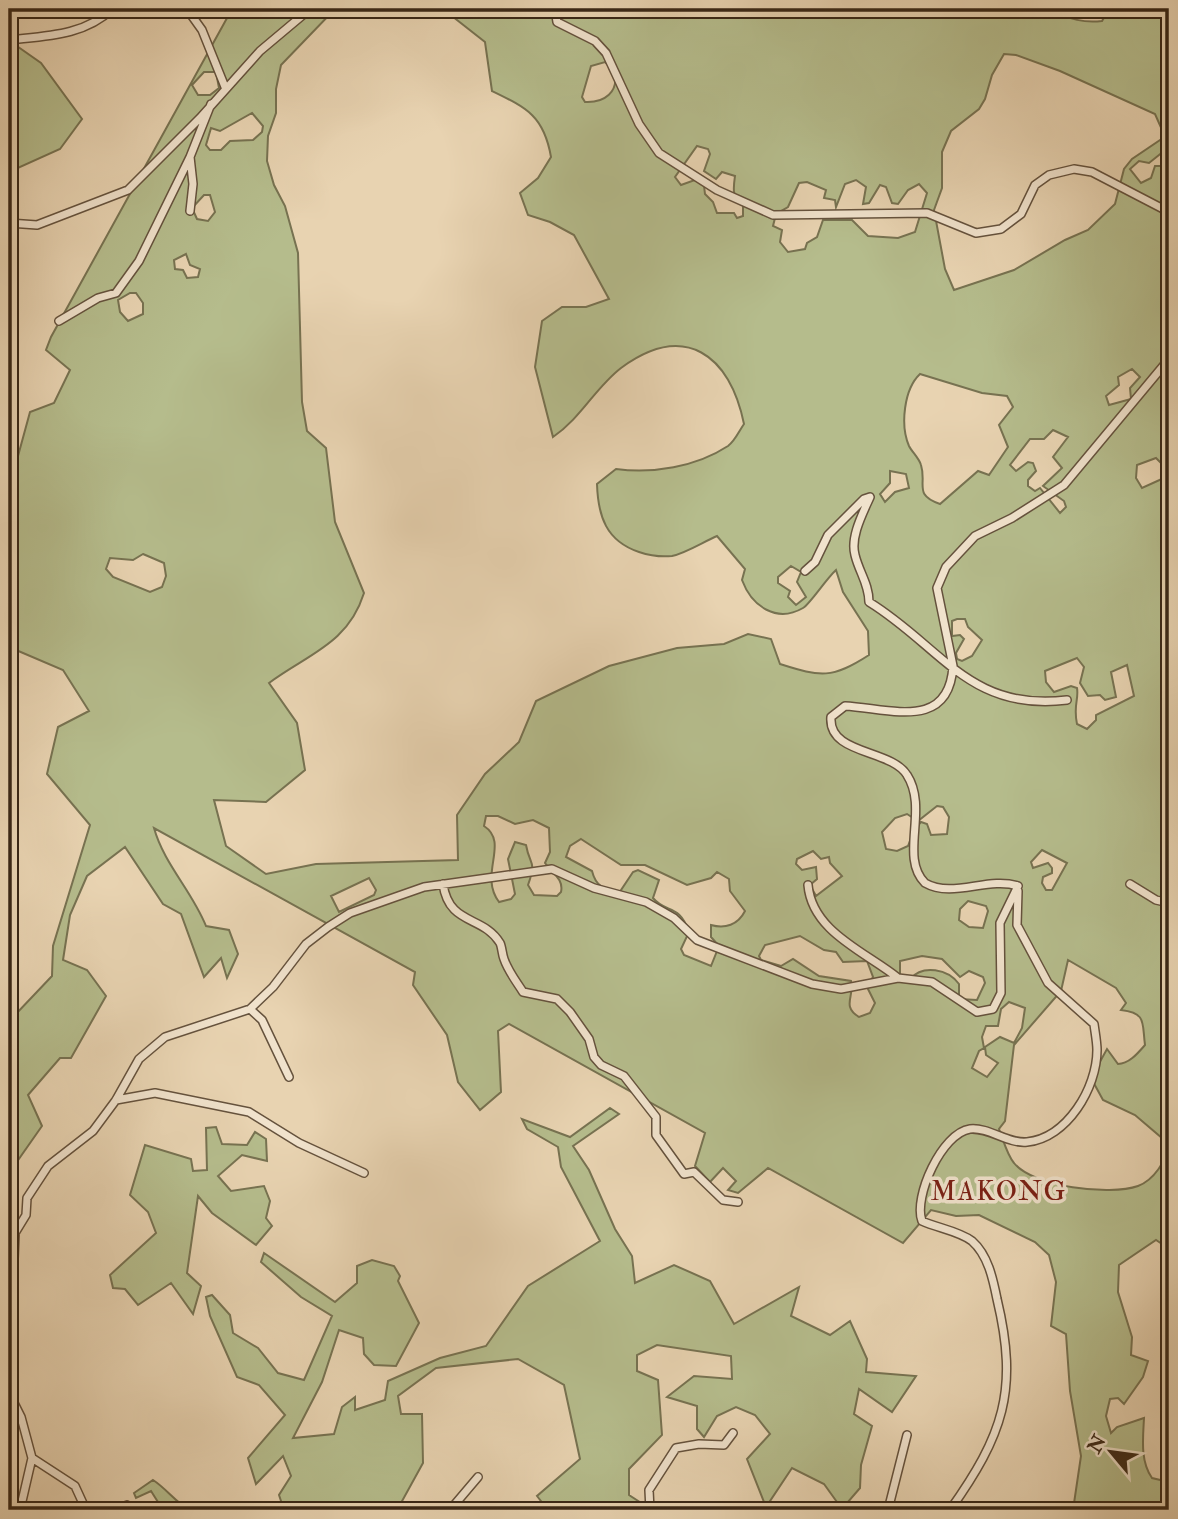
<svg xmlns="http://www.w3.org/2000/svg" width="1178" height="1519" font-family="'IM FELL Double Pica',serif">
<rect width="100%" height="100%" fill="#e8d3b1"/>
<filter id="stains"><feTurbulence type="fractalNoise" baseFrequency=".00286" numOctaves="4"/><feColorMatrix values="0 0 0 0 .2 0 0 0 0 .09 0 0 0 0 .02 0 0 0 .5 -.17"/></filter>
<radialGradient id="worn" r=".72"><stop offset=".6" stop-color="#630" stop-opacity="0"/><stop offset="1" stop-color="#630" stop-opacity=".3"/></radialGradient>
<path fill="#b5bc8c" stroke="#777251" stroke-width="2" fill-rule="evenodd" d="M 232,9 L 335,9 L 281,65 L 276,89 L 276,113 L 268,136 L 267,161 L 274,185 L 285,206 L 298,253 L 302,402 L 307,431 L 326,448 L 335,522 L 364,593 C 348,644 308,654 269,683 L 297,723 L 305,770 L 266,802 L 214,800 L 226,846 L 266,874 L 316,864 L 458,860 L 457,815 L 485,774 L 519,742 L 536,701 L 609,666 L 677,648 L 724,644 L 748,634 L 771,639 L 780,664 C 821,677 832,679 869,655 L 868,631 L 843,592 L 836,570 C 826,579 810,604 803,608 C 777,623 752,607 742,580 L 745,569 L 717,536 C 703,542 686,553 672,556 C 662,557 648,555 639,552 C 606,541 598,516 597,484 L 616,469 C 652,474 696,467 728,446 C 735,441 739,431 744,424 C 730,355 685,321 621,368 C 595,388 581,418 553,437 L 535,367 L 542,321 L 562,307 L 586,307 L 609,299 L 574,235 L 550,222 L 528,215 L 520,193 L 538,178 L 551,157 C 544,116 527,108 492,91 L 485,42 L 443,9 L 1055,9 C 1067,20 1086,23 1102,21 L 1109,9 L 1169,9 L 1169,147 L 1149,163 L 1139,161 L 1130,169 L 1141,183 L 1151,178 L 1155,166 L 1169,166 L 1169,1144 L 1135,1115 L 1103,1100 L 1091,1078 L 1107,1049 L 1118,1064 C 1129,1064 1138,1053 1145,1045 C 1142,1023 1147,1013 1121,1010 L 1126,1003 L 1116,988 L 1068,960 L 1061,991 L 1014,1045 L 1005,1121 L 999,1129 C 1003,1139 1007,1155 1014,1163 C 1033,1187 1110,1196 1138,1186 C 1154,1180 1166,1161 1169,1145 L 1169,1242 L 1162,1244 L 1156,1240 L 1119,1265 L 1118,1292 L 1132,1337 L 1131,1355 L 1148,1361 L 1143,1377 L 1124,1404 L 1118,1398 L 1110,1399 L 1106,1416 L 1111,1433 L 1117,1427 L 1144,1418 C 1143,1438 1140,1461 1152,1478 L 1169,1482 L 1169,1510 L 1073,1510 L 1081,1456 L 1070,1391 L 1066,1334 L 1051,1326 L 1056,1282 L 1049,1255 L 1035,1242 L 979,1215 L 956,1216 L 931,1210 L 903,1243 L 768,1168 L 738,1193 L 728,1190 L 736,1181 L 723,1168 L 710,1182 L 695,1166 L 705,1133 L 509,1024 L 498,1031 L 501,1092 L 480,1110 L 458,1082 L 447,1035 L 413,985 L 415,972 L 154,828 C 164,864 192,891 206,926 L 229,930 L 238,954 L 227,978 L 221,958 L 204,977 L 181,914 L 163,904 L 125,847 L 87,876 L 70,915 L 63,960 L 87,970 L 106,996 L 71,1058 L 60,1058 L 28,1095 L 42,1126 L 9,1173 L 9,1035 L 14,1016 L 52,976 L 53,946 L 90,825 L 47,774 L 58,727 L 89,711 L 63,670 L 9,647 L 9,625 L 17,620 L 16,601 L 9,596 L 9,478 L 12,478 L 30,412 L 54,403 L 70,370 L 46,350 L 51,337 ZM 1004,54 L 1016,55 L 1060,71 L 1155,114 L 1163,132 L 1163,138 L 1132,159 L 1124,169 L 1115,204 L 1088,230 L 1065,240 L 1014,270 L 954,290 L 945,269 L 934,210 L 942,188 L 942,152 L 951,131 L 979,109 L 985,99 L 992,75 ZM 605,62 L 614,71 C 620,92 604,103 585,102 L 582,97 L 591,66 ZM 204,72 L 216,72 L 219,88 L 210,95 L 198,95 L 192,85 ZM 252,113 L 263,126 L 262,132 L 253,140 L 230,141 L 221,150 L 210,150 L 206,145 L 211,128 L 220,131 ZM 697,146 L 708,149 L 710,154 L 704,171 L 716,179 L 722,172 L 735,176 C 733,190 732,196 743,205 L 743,216 L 737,218 L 734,213 L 717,213 L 713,202 L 705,194 L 703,177 L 681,185 L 675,177 ZM 856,180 L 866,187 L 863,204 L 869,203 L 880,185 L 886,187 L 892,203 L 898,204 L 908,190 L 919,184 L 927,193 L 915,232 L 898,238 L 868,236 L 852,220 L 823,220 L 817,237 L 807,243 L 805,249 L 788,252 L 780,242 L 782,230 L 773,226 L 776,214 L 788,207 L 799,183 L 807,182 L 826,190 L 824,198 L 835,200 L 836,207 L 845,184 ZM 204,195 L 210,195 L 215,212 L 208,221 L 197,219 L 192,208 ZM 186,254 L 190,265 L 200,269 L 198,277 L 187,278 L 183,270 L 175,269 L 174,260 ZM 130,293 L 136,293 L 143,303 L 143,314 L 128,321 L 120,312 L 118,300 ZM 1132,369 L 1140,377 L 1130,388 L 1131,399 L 1109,405 L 1106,396 L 1119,385 L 1118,377 ZM 920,374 L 982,393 L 1007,396 L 1013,407 L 999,425 L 1008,447 L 989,475 L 978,471 L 940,504 C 913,495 927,484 921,465 C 919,458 912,452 909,446 C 900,425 904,389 920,374 ZM 1053,430 L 1068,437 L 1053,457 L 1062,468 L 1043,486 L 1064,501 L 1066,507 L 1060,513 L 1040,488 L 1035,491 L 1028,486 L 1028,480 L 1036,471 L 1033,463 L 1028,462 L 1016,471 L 1010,465 L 1030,439 L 1044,439 ZM 1156,458 L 1165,467 L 1164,478 L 1142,488 L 1136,478 L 1137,465 ZM 890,471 L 906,474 L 909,488 L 895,492 L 885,502 L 880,494 L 890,483 ZM 143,554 L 164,563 L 166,576 L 162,587 L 150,592 L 113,577 L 106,569 L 110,558 L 133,560 ZM 791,566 L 801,572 L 797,582 L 806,597 L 796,605 L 788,597 L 790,591 L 778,583 L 778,577 ZM 957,619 L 965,619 L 968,627 L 982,640 L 972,656 L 962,661 L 957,659 L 956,653 L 964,639 L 960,635 L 952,636 L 952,621 ZM 1077,658 L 1084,667 L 1080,683 L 1088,696 L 1100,695 L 1105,700 L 1116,697 L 1111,672 L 1127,665 L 1134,696 L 1096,715 L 1096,720 L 1087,729 L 1077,724 C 1073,705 1079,700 1077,688 L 1071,686 L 1054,692 L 1046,682 L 1045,671 ZM 937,806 L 943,807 L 949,817 L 947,834 L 931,835 L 927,824 L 921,822 L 914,830 L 908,846 L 897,851 L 886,849 L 882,832 L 895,818 L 907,814 L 918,821 ZM 486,816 L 498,816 L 515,824 L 533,820 L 549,828 L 550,852 L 545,863 C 552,873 564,879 561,892 L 557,896 L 534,895 L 528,885 C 537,860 530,867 526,845 L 515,842 L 508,859 L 515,894 L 511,899 L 499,902 C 478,874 510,843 484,826 ZM 581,839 L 621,865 L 645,865 L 687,885 L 711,878 L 717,872 L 729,879 L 730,891 L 745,911 C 738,925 725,929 711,925 L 711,937 L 719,946 L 711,966 L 684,955 L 681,949 L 689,932 C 679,903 666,914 653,898 L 659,880 L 638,870 L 633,872 L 619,893 C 604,889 596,887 592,871 L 566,857 L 570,846 ZM 1042,850 L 1067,863 L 1052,890 L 1046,890 L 1042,883 L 1043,877 L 1052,873 L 1052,868 L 1048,863 L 1033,868 L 1031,862 ZM 813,851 L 821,859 L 829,857 L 830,863 L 842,876 L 816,896 L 810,885 L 817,879 L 816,867 L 802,870 L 796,864 L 797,859 ZM 369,878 L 376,890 L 374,895 L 339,912 L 331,896 ZM 968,901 L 986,906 L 988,911 L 983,928 L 969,927 L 959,920 L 960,909 ZM 800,936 L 824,950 L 836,952 L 843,962 L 867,961 L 873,977 L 867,987 L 875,1003 L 870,1013 L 859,1017 C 841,1006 855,996 851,981 L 819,976 L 793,959 L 781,966 L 761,960 L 759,956 L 765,945 ZM 922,956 L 942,959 L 960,977 L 969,971 L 983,977 L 985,983 L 977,1000 L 959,999 L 959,984 C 948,969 923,964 910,979 L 900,975 L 900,961 ZM 1009,1002 L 1025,1008 L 1022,1028 L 1014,1043 L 1000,1037 L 985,1047 L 986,1055 L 998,1063 L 987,1077 L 972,1068 L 979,1051 L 984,1048 L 982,1037 L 986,1026 L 998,1026 L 1001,1009 Z
M 14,44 L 41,63 L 82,119 L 60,149 L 9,172 L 9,45 Z
M 610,1108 L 619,1114 L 573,1146 L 589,1170 L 615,1229 L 632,1256 L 635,1283 L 674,1265 L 710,1281 L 734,1324 L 799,1287 L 791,1316 L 830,1335 L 850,1321 L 867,1359 L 866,1372 L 916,1376 L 892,1412 L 859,1389 L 854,1414 L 872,1426 L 861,1465 L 860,1488 L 842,1509 L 824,1484 L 792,1468 L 766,1507 L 747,1459 L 770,1434 L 755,1415 L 736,1407 L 717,1416 L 704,1437 L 697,1429 L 697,1406 L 667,1397 L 694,1376 L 732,1379 L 731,1356 L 657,1345 L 637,1355 L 637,1371 L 658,1380 L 662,1435 L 629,1469 L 629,1495 L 652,1510 L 548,1510 L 537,1496 L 580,1459 L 564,1385 L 518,1359 L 436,1368 L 398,1396 L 401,1414 L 422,1414 L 423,1463 L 401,1503 L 386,1510 L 329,1510 L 329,1504 L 312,1502 L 305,1510 L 284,1510 L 279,1495 L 291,1476 L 283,1456 L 256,1484 L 248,1458 L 285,1415 L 259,1385 L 237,1377 L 210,1316 L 206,1297 L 212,1295 L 230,1315 L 233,1333 L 258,1348 L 278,1373 L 304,1380 L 332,1316 L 301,1297 L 261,1262 L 264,1253 L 335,1302 L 357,1283 L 357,1266 L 372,1260 L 394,1266 L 400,1276 L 398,1281 L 419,1323 L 396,1366 L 374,1365 L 364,1354 L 363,1338 L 339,1330 L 322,1382 L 293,1438 L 334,1434 L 342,1407 L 355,1397 L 355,1410 L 385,1400 L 388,1381 L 440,1358 L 486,1346 L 528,1286 L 600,1241 L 561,1167 L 558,1147 L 527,1129 L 522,1119 L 570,1137 Z
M 216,1127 L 222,1144 L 247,1145 L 255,1132 L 266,1139 L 267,1161 L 242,1155 L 218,1176 L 231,1191 L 264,1186 L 270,1201 L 266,1218 L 272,1226 L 256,1245 L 212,1213 L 198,1196 L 187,1273 L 201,1286 L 193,1314 L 171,1283 L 138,1305 L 125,1289 L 113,1288 L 110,1275 L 156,1233 L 148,1212 L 130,1195 L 145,1145 L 191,1159 L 193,1171 L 207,1170 L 206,1128 Z
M 153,1480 C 167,1489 176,1503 190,1510 L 163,1510 L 151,1491 L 136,1498 L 134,1493 Z"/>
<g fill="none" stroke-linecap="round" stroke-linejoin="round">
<g stroke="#65523d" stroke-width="10">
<path id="minor" d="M 187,9 L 202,30 L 225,87
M 555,9 L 557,22 L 595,41 L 606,53 L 639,124 L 659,153 L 717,190 L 773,215 L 927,213 L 976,233 L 1001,229 L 1021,214 L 1035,185 L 1049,175 L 1074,169 L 1092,172 L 1169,212
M 9,40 C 45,36 84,36 112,9
M 190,211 L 193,184 L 190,157 L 211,104
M 9,223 L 37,225 L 128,190 L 200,118 L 260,51 L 310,9
M 59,321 L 98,298 L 116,293 L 139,261 L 190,157
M 805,571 L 815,562 L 828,535 L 864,499 L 870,497 C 863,513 850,537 855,555 C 859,572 869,584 869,602 C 941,646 969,712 1067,700
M 443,884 C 449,926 483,915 500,943 C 502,947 502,954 504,959 C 508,971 516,981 523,992 L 557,999 L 570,1012 L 589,1039 L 594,1057 L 601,1065 L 624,1076 L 656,1117 L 656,1135 L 684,1174 L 694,1172 L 723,1200 L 738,1202
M 1130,884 L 1156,900 L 1169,903
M 808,885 C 812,932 866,952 898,978
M 1018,886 C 988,876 953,899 925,883 C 899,857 929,809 907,775 C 891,749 828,755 831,717 L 845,706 C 888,708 949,732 953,666 L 937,588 L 946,567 L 975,536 L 1012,518 L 1064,485 L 1169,359
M 250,1009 L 262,1020 L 289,1077
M 116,1100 L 155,1093 L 249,1112 L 299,1143 L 364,1173
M 9,1388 L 15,1233 L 26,1215 L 27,1198 L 48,1166 L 93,1131 L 116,1100 L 139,1059 L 165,1037 L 250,1009 L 273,987 L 306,944 L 328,927 L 350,913 L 424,887 L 552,869 L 594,888 L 646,902 L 674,918 L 697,940 L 812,984 L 841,989 L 898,978 L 932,982 L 977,1012 L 993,1009 L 1001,993 L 1000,923 L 1018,886
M 9,1393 L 21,1417 L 32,1458 L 75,1486 L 86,1510
M 20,1510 L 32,1458
M 115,1510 L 127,1505
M 450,1510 L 478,1477
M 650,1510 L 649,1490 L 676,1448 L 699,1444 L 724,1445 L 733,1433
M 888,1510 L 907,1435
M 950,1510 C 1003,1435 1019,1391 997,1299 C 993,1279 988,1255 972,1241 C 959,1231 937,1228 922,1221 C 913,1197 942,1133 970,1129 C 989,1127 1008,1144 1027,1142 C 1067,1138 1097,1088 1097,1050 C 1097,1042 1095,1032 1094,1024 L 1048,983 L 1017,925 L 1018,891"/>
</g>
<use href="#minor" stroke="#f0e2cc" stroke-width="7"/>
</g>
<g text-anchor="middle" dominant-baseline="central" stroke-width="7" stroke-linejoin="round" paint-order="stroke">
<g font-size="26" letter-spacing="2" fill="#7a1f14" stroke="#f0e2cc">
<text x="999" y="1192">MAKONG</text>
</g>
</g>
<rect width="1178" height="1519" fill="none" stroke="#e8d3b1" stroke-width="35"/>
<rect x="10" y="10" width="1157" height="1498" fill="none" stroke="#392716" stroke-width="3.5"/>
<rect x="18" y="18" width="1143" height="1484" fill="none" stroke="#392716" stroke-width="2"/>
<g transform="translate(1111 1452) rotate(299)" stroke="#f0e2cc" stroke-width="5" paint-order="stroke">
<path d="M0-5L12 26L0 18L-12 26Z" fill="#392716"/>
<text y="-10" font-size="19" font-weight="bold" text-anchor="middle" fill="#392716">N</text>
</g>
<rect width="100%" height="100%" filter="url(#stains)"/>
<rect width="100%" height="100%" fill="url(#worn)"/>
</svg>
